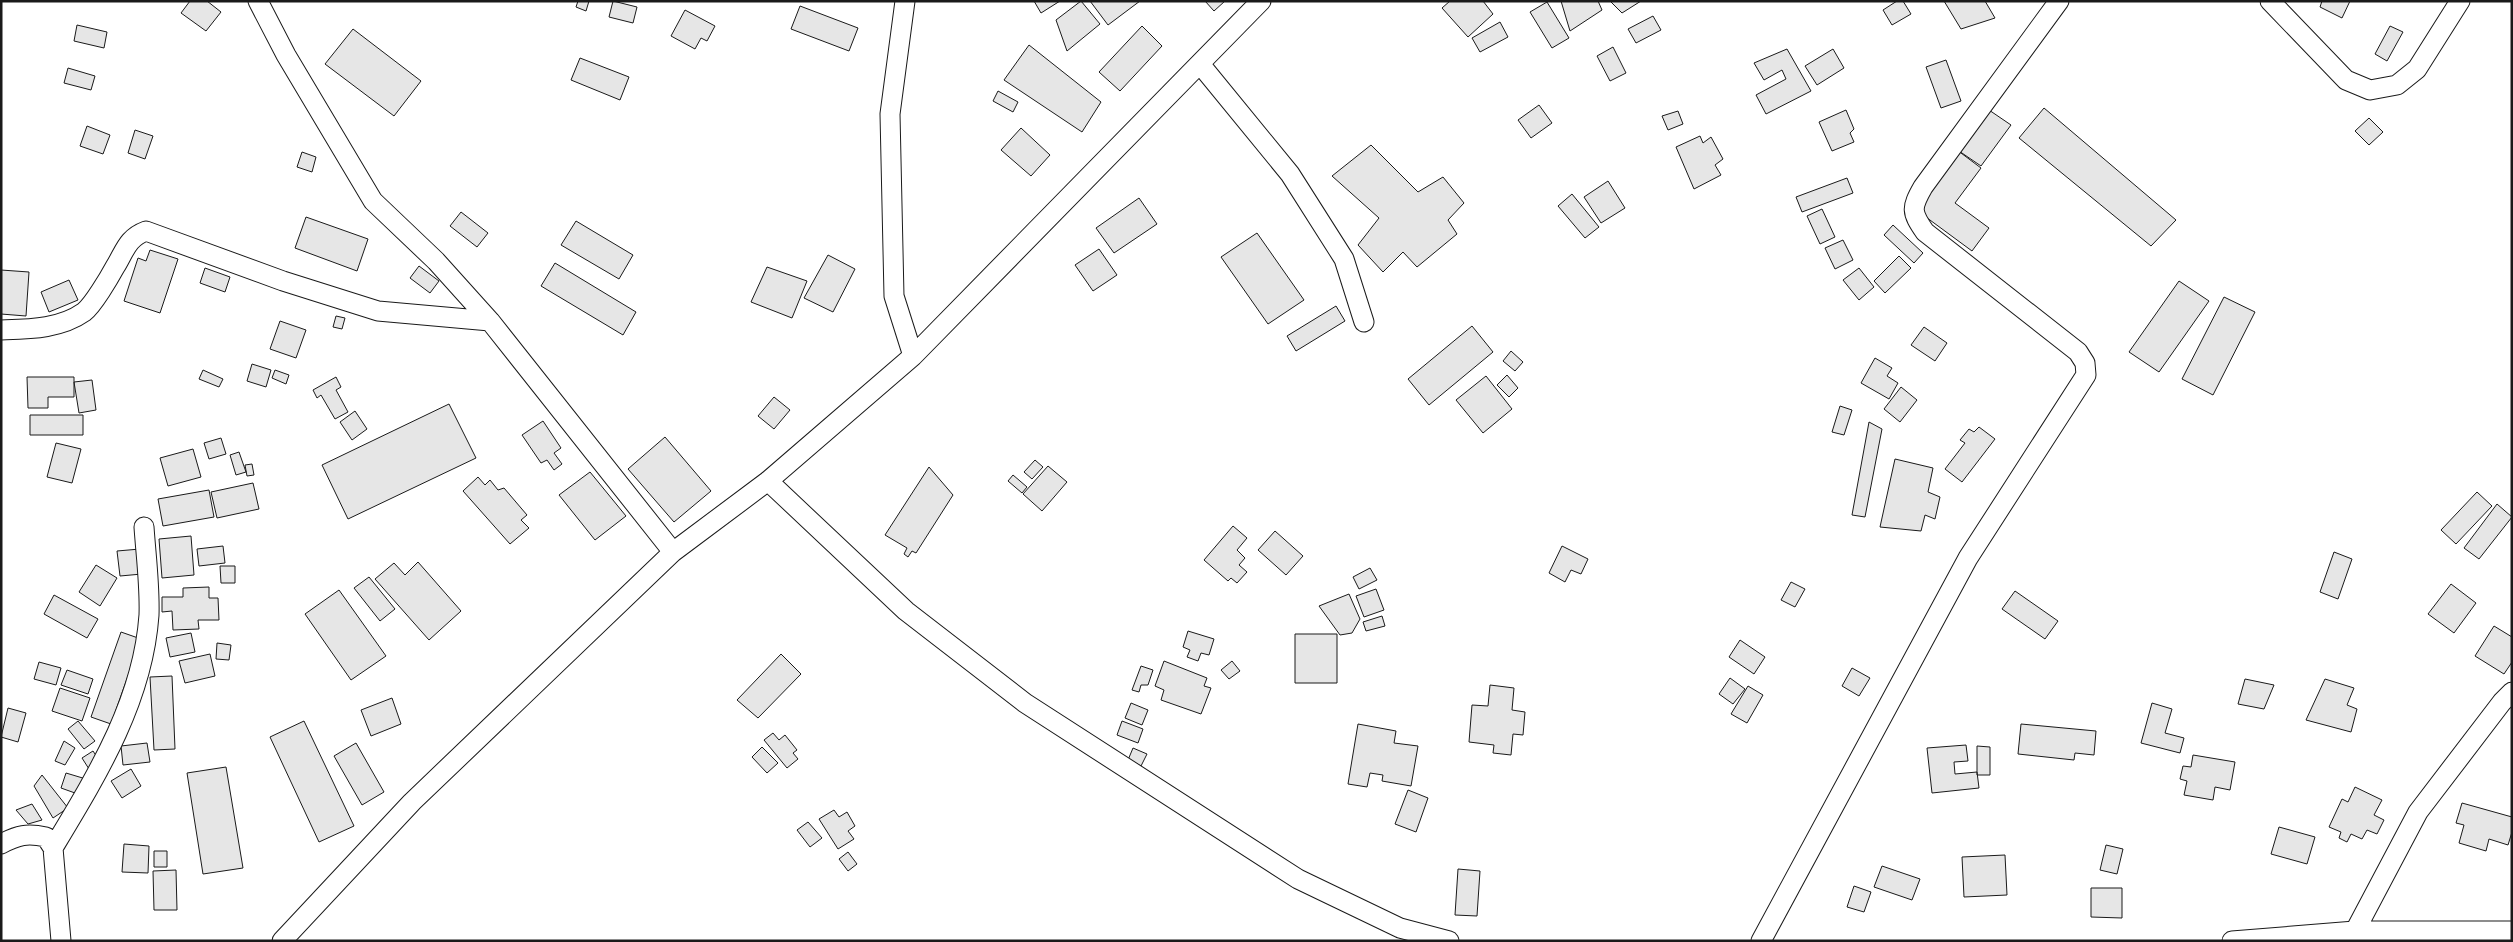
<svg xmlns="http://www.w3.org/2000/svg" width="2513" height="942" font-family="Lato,sans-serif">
<rect width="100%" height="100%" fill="#fff"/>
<path fill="#e6e6e6" stroke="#1a1a1a" d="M 190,1 L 207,1 L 221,12 L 206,31 L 181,13 Z
M 578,1 L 589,1 L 586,11 L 576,7 Z
M 613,1 L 637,7 L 633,23 L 609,17 Z
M 1034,1 L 1060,1 L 1041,13 Z
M 1081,1 L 1100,24 L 1067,51 L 1056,20 Z
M 1090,1 L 1140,1 L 1108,25 Z
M 1205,1 L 1225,1 L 1214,11 Z
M 1450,1 L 1483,1 L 1493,14 L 1468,37 L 1442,8 Z
M 1561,1 L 1598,1 L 1602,10 L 1570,31 Z
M 1610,1 L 1641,1 L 1622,13 Z
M 1897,1 L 1903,1 L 1911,14 L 1892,25 L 1883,10 Z
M 1944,1 L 1985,1 L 1995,18 L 1961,29 Z
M 2322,1 L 2350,1 L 2342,18 L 2320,7 Z
M 1547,2 L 1569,38 L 1552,48 L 1530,12 Z
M 800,6 L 858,28 L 849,51 L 791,29 Z
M 685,10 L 715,26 L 707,41 L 701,38 L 695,49 L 671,36 Z
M 1653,16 L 1661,30 L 1636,43 L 1628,29 Z
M 1500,22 L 1508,37 L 1480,52 L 1472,38 Z
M 77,25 L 107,32 L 104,48 L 74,41 Z
M 1142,26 L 1162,46 L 1120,91 L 1099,72 Z
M 2390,26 L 2403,32 L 2387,61 L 2375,54 Z
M 353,29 L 421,81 L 394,116 L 325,64 Z
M 1029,45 L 1101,102 L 1082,132 L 1004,80 Z
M 1613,47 L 1626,73 L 1610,81 L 1597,56 Z
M 1787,49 L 1811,91 L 1766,114 L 1756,95 L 1786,79 L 1782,70 L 1764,80 L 1754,63 Z
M 1833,49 L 1844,68 L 1817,85 L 1805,66 Z
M 580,58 L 629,77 L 620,100 L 571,80 Z
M 1946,60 L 1961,101 L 1941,108 L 1926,67 Z
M 68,68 L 95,76 L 91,90 L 64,83 Z
M 998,91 L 1018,102 L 1013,112 L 993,101 Z
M 1539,105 L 1552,123 L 1531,138 L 1518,120 Z
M 2044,108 L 2176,220 L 2151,246 L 2019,138 Z
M 1846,110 L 1854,129 L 1850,133 L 1854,142 L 1832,151 L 1819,122 Z
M 1989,110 L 2011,125 L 1981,166 L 1959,151 Z
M 1678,111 L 1683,124 L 1668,130 L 1662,116 Z
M 2369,118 L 2383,132 L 2369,145 L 2355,131 Z
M 87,126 L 110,135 L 103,154 L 80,146 Z
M 1021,128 L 1050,155 L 1031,176 L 1001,150 Z
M 135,130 L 153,136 L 145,159 L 128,153 Z
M 1700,136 L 1703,143 L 1711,137 L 1723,159 L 1715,165 L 1721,175 L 1694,189 L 1676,147 Z
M 1371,145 L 1418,192 L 1443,177 L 1464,203 L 1448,220 L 1457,234 L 1417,267 L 1403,252 L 1383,272 L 1358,245 L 1379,218 L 1332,176 Z
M 1957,150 L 1981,168 L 1955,203 L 1989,228 L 1972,251 L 1915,209 Z
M 302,152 L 316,157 L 312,172 L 297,167 Z
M 1847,178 L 1853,193 L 1802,212 L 1796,197 Z
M 1608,181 L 1625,208 L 1601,223 L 1584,197 Z
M 1572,194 L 1599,227 L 1585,238 L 1558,206 Z
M 1139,198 L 1157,224 L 1114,253 L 1096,228 Z
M 1822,209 L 1835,237 L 1820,244 L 1807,216 Z
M 461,212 L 488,233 L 477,247 L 450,226 Z
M 306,217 L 368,239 L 357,271 L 295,248 Z
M 576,221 L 633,255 L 619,279 L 561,245 Z
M 1893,225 L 1923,253 L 1914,263 L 1884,235 Z
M 1257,233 L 1304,300 L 1268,324 L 1221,257 Z
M 1843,240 L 1853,260 L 1835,269 L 1825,248 Z
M 1099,249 L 1117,275 L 1093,291 L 1075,265 Z
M 150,250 L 178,259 L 160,313 L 124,301 L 138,258 L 146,261 Z
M 828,255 L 855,269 L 833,312 L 804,298 Z
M 1899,256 L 1911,268 L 1885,293 L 1874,281 Z
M 555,263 L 636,312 L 623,335 L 541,286 Z
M 419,266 L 439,281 L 430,293 L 410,278 Z
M 767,267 L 807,281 L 792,318 L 751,302 Z
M 205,268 L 230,277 L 225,292 L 200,283 Z
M 1859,268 L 1874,287 L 1859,300 L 1843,280 Z
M 1,270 L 29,272 L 26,316 L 1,314 Z
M 69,280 L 78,300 L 49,312 L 41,292 Z
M 2179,281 L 2209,301 L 2159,372 L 2129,352 Z
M 2224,297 L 2255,312 L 2213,395 L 2182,379 Z
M 1336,306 L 1345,321 L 1296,351 L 1287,336 Z
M 336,316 L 345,318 L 342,329 L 333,327 Z
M 280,321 L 306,330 L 296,358 L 270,349 Z
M 1472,326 L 1493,352 L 1429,405 L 1408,379 Z
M 1924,327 L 1947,343 L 1935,361 L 1911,345 Z
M 1511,351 L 1523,362 L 1515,371 L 1503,361 Z
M 1875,358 L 1892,368 L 1887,376 L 1898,383 L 1889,399 L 1861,383 Z
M 252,364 L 271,370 L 266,387 L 247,381 Z
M 203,370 L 223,379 L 219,387 L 199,379 Z
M 275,370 L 289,375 L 286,384 L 272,378 Z
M 1507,375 L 1518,388 L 1509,397 L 1497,385 Z
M 1486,376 L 1512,409 L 1483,433 L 1456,400 Z
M 27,377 L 74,377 L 74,397 L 48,397 L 48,408 L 28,408 Z
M 336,377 L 341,387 L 336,390 L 348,412 L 335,419 L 321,395 L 317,398 L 313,390 Z
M 92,380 L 96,410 L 79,413 L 74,382 Z
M 1901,387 L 1917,400 L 1900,422 L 1884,409 Z
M 774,397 L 790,410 L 774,429 L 758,416 Z
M 449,404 L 476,458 L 348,519 L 322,465 Z
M 1840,406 L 1852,410 L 1844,435 L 1832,432 Z
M 355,411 L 367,429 L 352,440 L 340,422 Z
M 30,415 L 83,415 L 83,435 L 30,435 Z
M 543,421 L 561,448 L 554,453 L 562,464 L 554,470 L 547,460 L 541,463 L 522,435 Z
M 1869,422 L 1882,429 L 1865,517 L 1852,515 Z
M 1979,427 L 1995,439 L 1962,482 L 1945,469 L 1965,443 L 1960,440 L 1969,429 L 1974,432 Z
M 665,437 L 711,491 L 674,522 L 628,469 Z
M 221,438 L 226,454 L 209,459 L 204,443 Z
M 56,443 L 81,449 L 72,483 L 47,477 Z
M 193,449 L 201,477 L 168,486 L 160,458 Z
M 239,452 L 246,472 L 236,475 L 230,455 Z
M 1895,459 L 1933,468 L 1928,492 L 1940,497 L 1935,519 L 1925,515 L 1921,531 L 1880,527 Z
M 1035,460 L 1043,467 L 1032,479 L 1024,472 Z
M 252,464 L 254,475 L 247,476 L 245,465 Z
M 1048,466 L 1067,482 L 1042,511 L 1023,494 Z
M 929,467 L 953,495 L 916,553 L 912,551 L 908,557 L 904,554 L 907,548 L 885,535 Z
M 590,472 L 626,516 L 595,540 L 559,495 Z
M 1013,475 L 1027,487 L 1022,493 L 1008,481 Z
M 478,477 L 485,485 L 490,480 L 498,490 L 504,488 L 527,515 L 521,520 L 529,528 L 510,544 L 463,491 Z
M 253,483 L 259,509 L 217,518 L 211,492 Z
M 209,490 L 214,517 L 163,526 L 158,499 Z
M 2477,492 L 2492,506 L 2456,544 L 2441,530 Z
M 2497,504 L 2512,517 L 2479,559 L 2464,548 Z
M 1233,526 L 1247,538 L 1237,550 L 1245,558 L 1239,565 L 1247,572 L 1237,583 L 1231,578 L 1228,581 L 1204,560 Z
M 1275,531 L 1303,556 L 1286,575 L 1258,550 Z
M 191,536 L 194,575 L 162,578 L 159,539 Z
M 223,546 L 225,563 L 199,566 L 197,549 Z
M 1562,546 L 1588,559 L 1581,574 L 1571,570 L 1565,582 L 1549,573 Z
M 140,549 L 142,574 L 120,576 L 117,551 Z
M 2334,552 L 2352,559 L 2338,599 L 2320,592 Z
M 418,562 L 461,611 L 429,640 L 375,579 L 394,563 L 405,575 Z
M 96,565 L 117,578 L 100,606 L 79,592 Z
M 220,566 L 235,566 L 235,583 L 221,583 Z
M 1370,568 L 1377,580 L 1359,589 L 1353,577 Z
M 369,577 L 395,609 L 380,621 L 354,588 Z
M 1791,582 L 1805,589 L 1795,607 L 1781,600 Z
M 2451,584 L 2476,603 L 2454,633 L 2428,614 Z
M 209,587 L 209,598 L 218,598 L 219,620 L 198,620 L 199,629 L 173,630 L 172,611 L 162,612 L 162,597 L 183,597 L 183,588 Z
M 1376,589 L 1384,610 L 1364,617 L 1356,596 Z
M 339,590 L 386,656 L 351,680 L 305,614 Z
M 2015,591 L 2058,621 L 2045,639 L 2002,609 Z
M 1349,594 L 1360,619 L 1352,633 L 1340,635 L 1319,606 Z
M 54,595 L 98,619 L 87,638 L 44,614 Z
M 1382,616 L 1385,626 L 1366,631 L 1363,622 Z
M 2494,626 L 2512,637 L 2512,662 L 2504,674 L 2475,656 Z
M 1188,631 L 1214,639 L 1209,655 L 1201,653 L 1198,661 L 1187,657 L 1190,650 L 1183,647 Z
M 121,632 L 141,639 L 111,724 L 91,717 Z
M 191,633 L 195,652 L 170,657 L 166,638 Z
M 1295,634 L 1337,634 L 1337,683 L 1295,683 Z
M 1740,640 L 1765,657 L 1754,674 L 1729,657 Z
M 217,643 L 231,645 L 229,660 L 216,659 Z
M 210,654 L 215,676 L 185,683 L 179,661 Z
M 781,654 L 801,674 L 758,718 L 737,700 Z
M 1164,661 L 1207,678 L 1204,686 L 1211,688 L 1201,714 L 1161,700 L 1164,690 L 1155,686 Z
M 1232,661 L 1240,671 L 1229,679 L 1221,670 Z
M 39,662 L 61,668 L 56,685 L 34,679 Z
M 1141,666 L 1153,670 L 1148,685 L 1141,685 L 1139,692 L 1132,690 Z
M 1852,668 L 1870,678 L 1859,696 L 1842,686 Z
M 67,670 L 93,679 L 88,694 L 61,685 Z
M 172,676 L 175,749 L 154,750 L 150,677 Z
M 1730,678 L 1745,689 L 1733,704 L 1719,694 Z
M 2245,679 L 2274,685 L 2264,709 L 2238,704 Z
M 2325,679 L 2354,688 L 2347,705 L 2357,709 L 2351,732 L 2306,720 Z
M 1490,685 L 1514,688 L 1512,710 L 1525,712 L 1523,735 L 1513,734 L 1511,755 L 1493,753 L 1494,745 L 1469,742 L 1472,705 L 1488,706 Z
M 1748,686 L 1763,695 L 1747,723 L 1731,714 Z
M 60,688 L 90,698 L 82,721 L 52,711 Z
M 392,698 L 401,724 L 371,736 L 361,710 Z
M 1131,703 L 1148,710 L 1142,725 L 1125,718 Z
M 2152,703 L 2172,709 L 2165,733 L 2184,738 L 2180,753 L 2141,743 Z
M 8,708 L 26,713 L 18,742 L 1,737 Z
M 78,721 L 95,741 L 84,749 L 68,729 Z
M 304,721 L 354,826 L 319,842 L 270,737 Z
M 1122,721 L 1143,729 L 1138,743 L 1117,735 Z
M 1358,724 L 1396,731 L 1394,743 L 1418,746 L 1411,786 L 1382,781 L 1383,775 L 1370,773 L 1367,787 L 1348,784 Z
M 2021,724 L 2096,731 L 2094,755 L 2075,753 L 2074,760 L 2018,754 Z
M 773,733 L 779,740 L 785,735 L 797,750 L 793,753 L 798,759 L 787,768 L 764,740 Z
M 64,741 L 75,748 L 65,765 L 55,761 Z
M 147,743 L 150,762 L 123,765 L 121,746 Z
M 356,743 L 384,792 L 362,805 L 334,756 Z
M 1966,745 L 1968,761 L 1954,762 L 1955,774 L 1977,772 L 1979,788 L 1932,793 L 1927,748 Z
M 1977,746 L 1990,747 L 1990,775 L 1977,775 Z
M 762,747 L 778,763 L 767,773 L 752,757 Z
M 1133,748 L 1147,754 L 1141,766 L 1128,760 Z
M 93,751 L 97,757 L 89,769 L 82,758 Z
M 2193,755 L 2235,762 L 2230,790 L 2215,787 L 2213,800 L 2184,795 L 2187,781 L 2180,779 L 2183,766 L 2191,767 Z
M 226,767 L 243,868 L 203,874 L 187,773 Z
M 131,769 L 141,786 L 122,798 L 111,781 Z
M 66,773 L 86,779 L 75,793 L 61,788 Z
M 42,775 L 68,808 L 53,818 L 34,786 Z
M 2355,787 L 2382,800 L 2374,815 L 2384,820 L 2377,834 L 2367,830 L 2362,839 L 2351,834 L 2347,842 L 2339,838 L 2341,832 L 2329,827 L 2342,799 L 2348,802 Z
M 1408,790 L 1428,798 L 1416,832 L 1395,824 Z
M 2462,803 L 2512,817 L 2512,832 L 2508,845 L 2489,839 L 2486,851 L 2459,843 L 2464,825 L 2456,823 Z
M 32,804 L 42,820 L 28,824 L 16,810 Z
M 834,810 L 839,817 L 847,812 L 855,826 L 848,831 L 854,839 L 838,849 L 819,819 Z
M 808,822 L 822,838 L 810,847 L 797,830 Z
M 2279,827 L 2315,837 L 2307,864 L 2271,854 Z
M 124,844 L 149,846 L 148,873 L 122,872 Z
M 2106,845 L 2123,849 L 2117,874 L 2100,870 Z
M 154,851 L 167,851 L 167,867 L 154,867 Z
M 848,852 L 857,864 L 848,871 L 839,859 Z
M 2005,855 L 2007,895 L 1964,897 L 1962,857 Z
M 1882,866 L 1920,879 L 1912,900 L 1874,887 Z
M 1458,869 L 1480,871 L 1477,916 L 1455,915 Z
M 176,870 L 177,910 L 154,910 L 153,871 Z
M 1854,886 L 1871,892 L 1864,912 L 1847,907 Z
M 2091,888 L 2122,888 L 2122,918 L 2091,917 Z"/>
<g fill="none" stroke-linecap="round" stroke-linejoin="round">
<g stroke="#1a1a1a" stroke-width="21">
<path id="minor" d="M 258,1 L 286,55 L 373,201 L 436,261 L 490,321 L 673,552
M 905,1 L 890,114 L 894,296 L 913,356
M 2270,1 L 2346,80 L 2370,90 L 2397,85 L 2417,69 L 2460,1
M 1200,64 L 1290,174 L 1344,259 L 1364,322
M 1,330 C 29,329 60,329 84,312 C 93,305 109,278 115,267 C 125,251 127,238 146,231 L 283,281 L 378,311 L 490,321
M 768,481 L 906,611 L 1025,703 L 1298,879 L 1400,928 L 1449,941
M 1,844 C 18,835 27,833 46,837 L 53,848 L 61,941
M 53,848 C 97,775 143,701 149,615 C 150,586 146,556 144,527
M 2355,931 L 2418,812 L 2502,702 L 2512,692
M 282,941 L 412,802 L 673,552 L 768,481 L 913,356 L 1261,1
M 1761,941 L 1968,558 L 2086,375 L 2085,363 L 2078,352 L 1925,232 C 1911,212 1911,208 1923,187 L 2059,1
M 2232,941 L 2355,931 L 2512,931"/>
</g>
<use href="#minor" stroke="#fff" stroke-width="19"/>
</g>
<rect width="2513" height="942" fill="none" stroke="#1a1a1a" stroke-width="5"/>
</svg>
